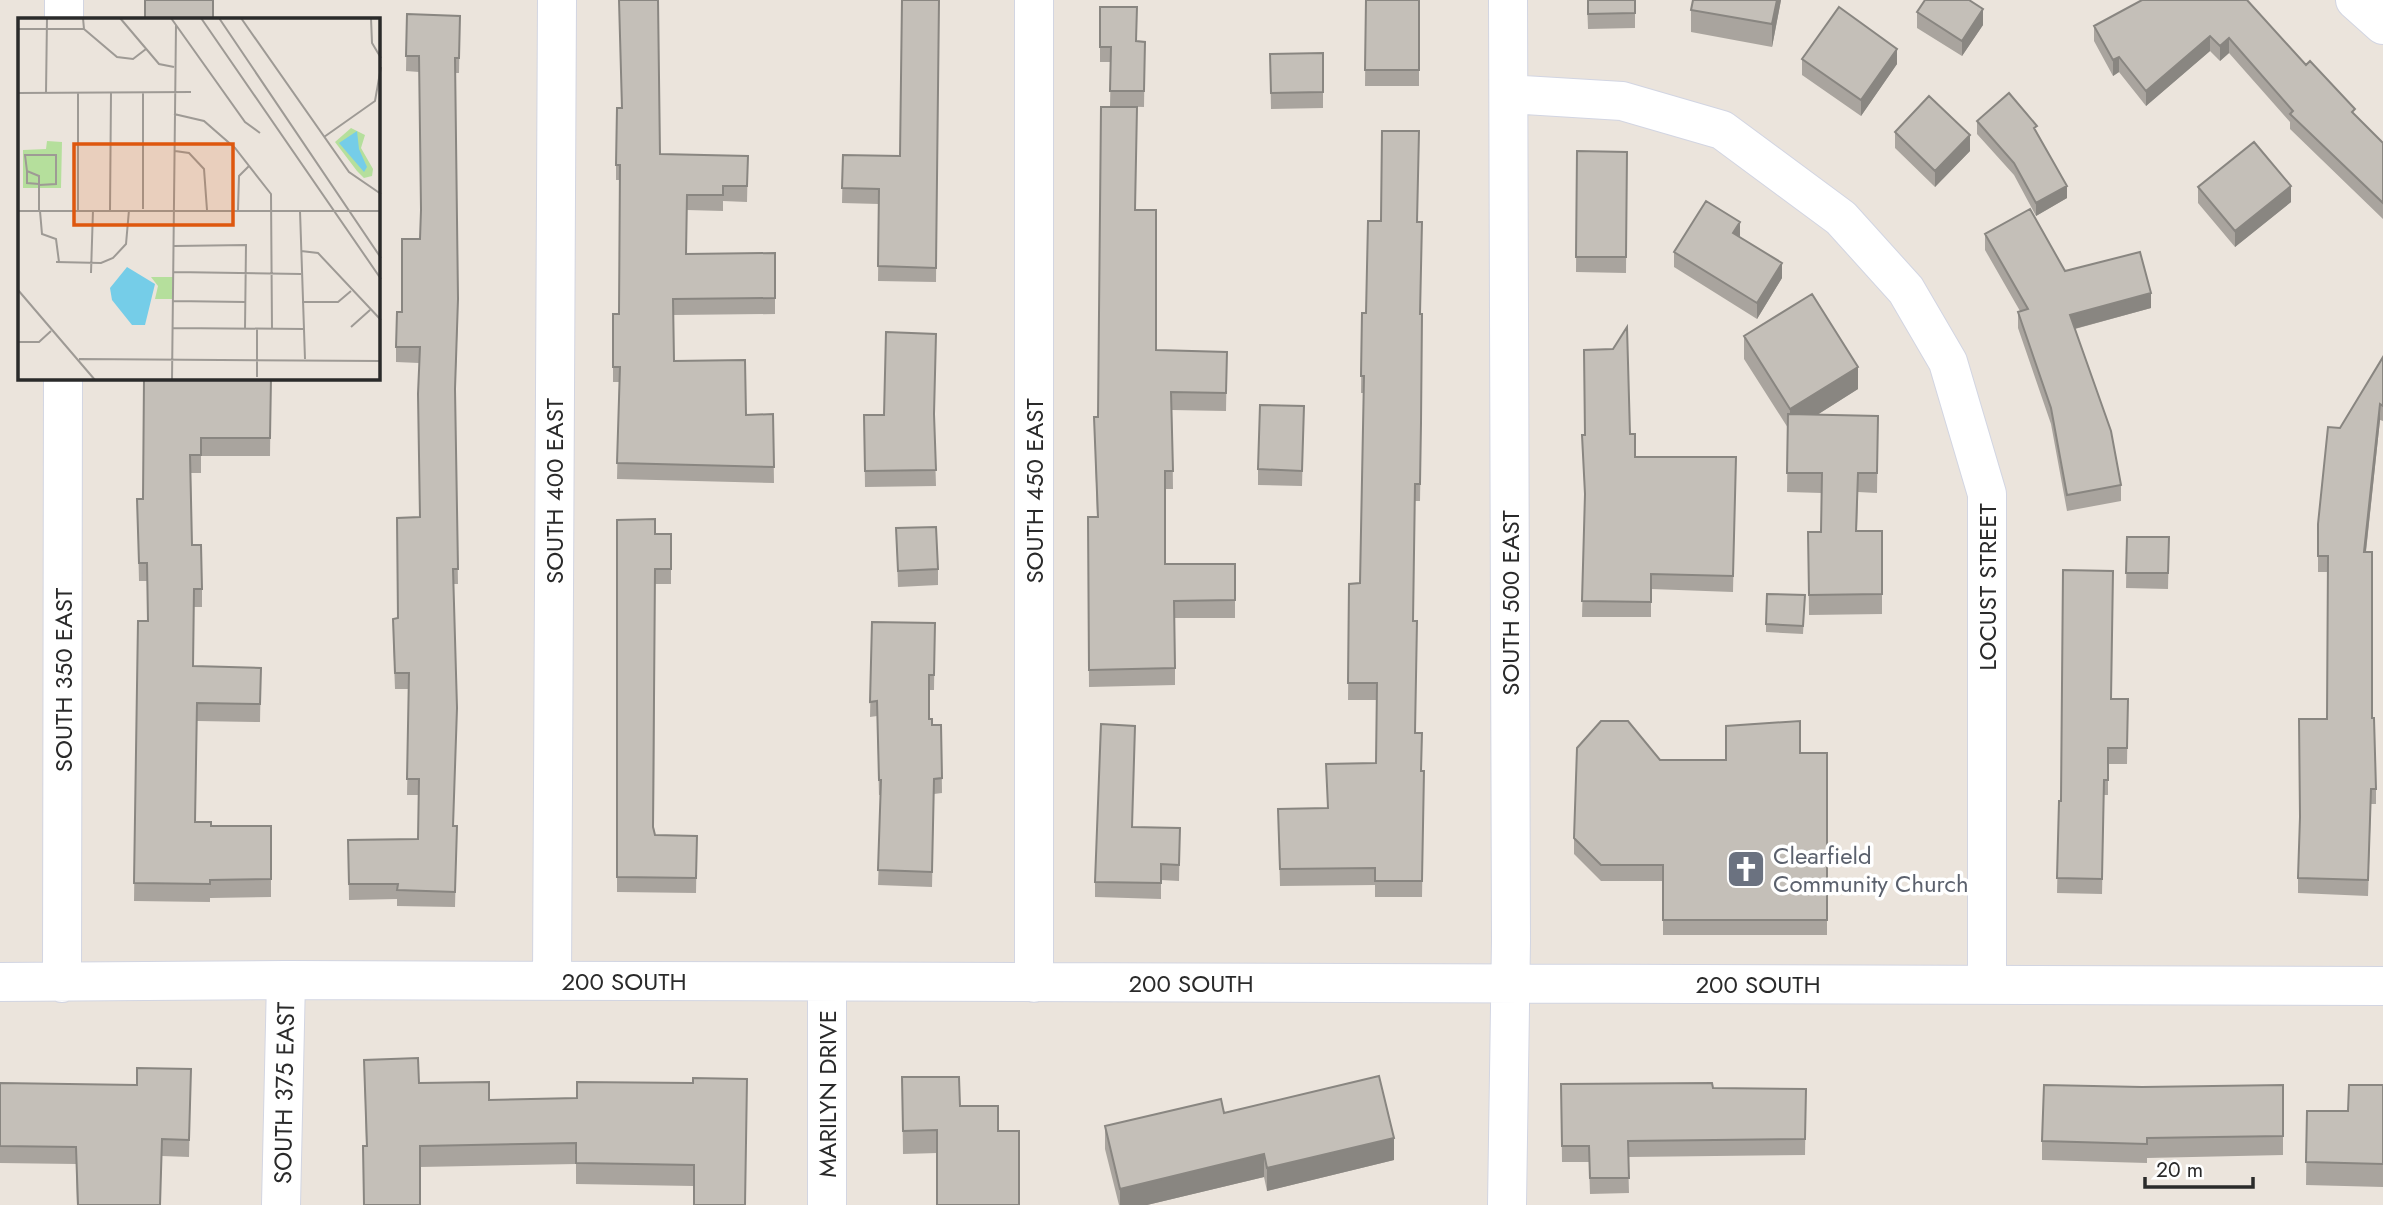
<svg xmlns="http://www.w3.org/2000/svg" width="2383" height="1205" font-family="Jost,sans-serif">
<rect width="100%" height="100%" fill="#ebe4dc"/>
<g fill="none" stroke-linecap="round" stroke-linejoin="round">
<g stroke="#d2d5e2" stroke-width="40">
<path id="minor" d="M 1034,0 L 1034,983
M 2355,0 L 2383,25
M 64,19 L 64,0
M 1509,94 L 1622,101 L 1722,130 L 1841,218 L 1906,290 L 1948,362 L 1987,494 L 1987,985
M 552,981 L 557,0
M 0,982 L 286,980 L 2383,986
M 62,983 L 63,378
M 281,1205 L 286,980
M 827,1205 L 827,982
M 1507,1205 L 1511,941 L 1508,0"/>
</g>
<use href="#minor" stroke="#fff" stroke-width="38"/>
</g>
<path fill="#a9a49e" d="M 939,0 L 936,282 L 878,281 L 879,204 L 842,203 L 843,155 L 900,156 Z
M 1366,0 L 1419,0 L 1419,86 L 1365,86 Z
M 1587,0 L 1635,0 L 1635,28 L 1588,29 Z
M 1781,0 L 1772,47 L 1691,32 L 1691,10 Z
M 2143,0 L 2306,65 L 2383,143 L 2383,219 L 2290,129 L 2290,122 L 2229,53 L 2220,61 L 2210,51 L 2146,106 L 2119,72 L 2113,76 L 2094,41 L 2094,26 Z
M 1100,7 L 1137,41 L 1145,42 L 1144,107 L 1110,106 L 1111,62 L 1100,62 Z
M 1917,12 L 1983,25 L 1962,56 L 1917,28 Z
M 407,14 L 460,16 L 459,73 L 455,73 L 458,314 L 455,400 L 458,584 L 453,584 L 453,826 L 457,826 L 455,907 L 397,906 L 397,899 L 349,900 L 348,840 L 418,839 L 419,795 L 407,795 L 409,689 L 395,689 L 393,634 L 398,618 L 419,517 L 419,363 L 396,362 L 396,347 L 402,312 L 420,239 L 421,214 L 419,72 L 406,71 Z
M 1323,53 L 1323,108 L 1271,109 L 1270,54 Z
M 1802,59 L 1897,64 L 1861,116 L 1802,75 Z
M 622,108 L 660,154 L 748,156 L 747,202 L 723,201 L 723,211 L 687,210 L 687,254 L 775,253 L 775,314 L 673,315 L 674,361 L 746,415 L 773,414 L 774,483 L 617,479 L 619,382 L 613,382 L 613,314 L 619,314 L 620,180 L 616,180 L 616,165 Z
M 1977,121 L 2037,134 L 2067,198 L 2036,216 L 2014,175 L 1977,134 Z
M 1895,132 L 1970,151 L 1935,187 L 1895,148 Z
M 1577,151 L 1627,152 L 1626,273 L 1576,272 Z
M 2198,187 L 2291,202 L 2235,247 L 2198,203 Z
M 1135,210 L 1156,350 L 1227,352 L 1226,411 L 1172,410 L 1173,489 L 1165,489 L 1165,564 L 1235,564 L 1235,618 L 1175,618 L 1175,685 L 1089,687 L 1088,517 L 1097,517 L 1094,417 L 1098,417 Z
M 1417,222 L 1421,314 L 1421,440 L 1420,501 L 1415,501 L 1413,621 L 1415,733 L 1422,771 L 1424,771 L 1422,897 L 1375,897 L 1375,885 L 1280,886 L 1278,809 L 1327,808 L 1376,763 L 1377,700 L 1348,700 L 1349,584 L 1360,583 L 1364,393 L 1361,393 L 1362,313 L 1366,313 Z
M 1985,234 L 2065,271 L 2151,308 L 2075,329 L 2121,485 L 2121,501 L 2067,511 L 2051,424 L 2018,328 L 2018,312 L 2020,311 L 1985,250 Z
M 1740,237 L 1782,278 L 1757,319 L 1674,267 L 1674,252 Z
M 1744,336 L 1858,389 L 1817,415 L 1878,416 L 1877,493 L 1858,492 L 1857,531 L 1882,531 L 1882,614 L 1809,615 L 1808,532 L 1821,532 L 1822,493 L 1787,492 L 1788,428 L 1744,359 Z
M 2383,357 L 2383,421 L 2380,420 L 2366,552 L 2372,718 L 2376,789 L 2376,804 L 2371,804 L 2368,896 L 2298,893 L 2298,878 L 2327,719 L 2328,572 L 2318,572 L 2318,524 L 2340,428 Z
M 144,378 L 271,378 L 270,456 L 201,456 L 201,473 L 191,473 L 192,545 L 202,589 L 202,607 L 194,607 L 193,666 L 261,668 L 260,722 L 197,721 L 195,822 L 211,826 L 271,826 L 271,897 L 210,898 L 210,902 L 134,901 L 138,621 L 148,621 L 147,581 L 139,581 L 137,499 L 143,499 Z
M 1304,406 L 1302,486 L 1258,485 L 1258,469 Z
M 864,415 L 934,421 L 936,486 L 865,487 Z
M 1630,434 L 1635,457 L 1736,457 L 1733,592 L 1651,589 L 1651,617 L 1582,617 L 1585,504 L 1582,435 Z
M 617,520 L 655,534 L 671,534 L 671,584 L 655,584 L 654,828 L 655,835 L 697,836 L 696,893 L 617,892 Z
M 896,528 L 938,569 L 938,585 L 898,587 Z
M 2127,537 L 2169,537 L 2168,589 L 2126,588 Z
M 1805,595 L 1803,634 L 1766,632 L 1766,624 Z
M 872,622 L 935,623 L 934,690 L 929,690 L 929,719 L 932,725 L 941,725 L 942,793 L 934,794 L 932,887 L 878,885 L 881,795 L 879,795 L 877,716 L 870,717 Z
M 2111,699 L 2128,699 L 2127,764 L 2108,764 L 2108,795 L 2104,795 L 2102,894 L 2057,893 L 2059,801 L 2061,801 Z
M 1800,753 L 1827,753 L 1827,935 L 1663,935 L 1663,881 L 1601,881 L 1574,854 L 1574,838 L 1726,760 Z
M 1133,827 L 1180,828 L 1179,881 L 1161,880 L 1161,899 L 1095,897 L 1095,882 Z
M 364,1060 L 419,1083 L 489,1100 L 577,1098 L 693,1083 L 694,1186 L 576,1184 L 576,1164 L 420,1167 L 366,1146 Z
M 191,1069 L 189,1157 L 162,1156 L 160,1205 L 77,1205 L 76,1164 L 0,1163 L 0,1083 L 137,1085 Z
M 902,1077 L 960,1106 L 937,1153 L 903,1154 Z
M 1561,1084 L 1713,1088 L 1806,1089 L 1805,1155 L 1628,1157 L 1629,1193 L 1590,1194 L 1589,1162 L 1562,1162 Z
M 2283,1085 L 2283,1155 L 2147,1158 L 2147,1163 L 2042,1160 L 2042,1141 L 2142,1087 Z
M 2383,1085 L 2383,1187 L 2306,1185 L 2307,1111 L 2348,1111 Z
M 1224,1113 L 1394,1160 L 1267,1191 L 1264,1177 L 1147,1205 L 1119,1205 L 1105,1149 L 1105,1126 Z"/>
<path fill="#898681" d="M 1777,0 L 1781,0 L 1772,47 L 1772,24 Z
M 1983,9 L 1983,25 L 1962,56 L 1962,41 Z
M 2210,36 L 2210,51 L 2146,106 L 2146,91 Z
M 2229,38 L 2229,53 L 2220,61 L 2220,46 Z
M 1897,49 L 1897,64 L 1861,116 L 1861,100 Z
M 2119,57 L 2119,72 L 2113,76 L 2113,60 Z
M 1970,135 L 1970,151 L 1935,187 L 1935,171 Z
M 2067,186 L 2067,198 L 2036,216 L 2036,203 Z
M 2291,186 L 2291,202 L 2235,247 L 2235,231 Z
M 1740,222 L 1740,238 L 1733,233 Z
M 1782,263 L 1782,278 L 1757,319 L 1757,303 Z
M 2151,293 L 2151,308 L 2070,330 L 2070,315 Z
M 1858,367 L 1858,389 L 1790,432 L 1790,409 Z
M 2380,404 L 2380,420 L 2364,568 L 2364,552 Z
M 1394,1138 L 1394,1160 L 1267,1191 L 1267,1168 Z
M 1264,1154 L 1264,1177 L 1147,1205 L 1120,1205 L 1120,1189 Z"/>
<path fill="#c4bfb8" stroke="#898681" stroke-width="2" d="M 145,0 L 213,0 L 213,19 L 145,19 Z
M 619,0 L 658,0 L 660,154 L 748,156 L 747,186 L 723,186 L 723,195 L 687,195 L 686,254 L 775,253 L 775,298 L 673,299 L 674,361 L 745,360 L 746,415 L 773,414 L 774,467 L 617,463 L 620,367 L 613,367 L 613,314 L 619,314 L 620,165 L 616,165 L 617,108 L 622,108 Z
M 902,0 L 939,0 L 936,268 L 878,266 L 879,189 L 842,188 L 843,155 L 900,156 Z
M 1366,0 L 1419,0 L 1419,70 L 1365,70 Z
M 1588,0 L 1635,0 L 1635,13 L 1588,14 Z
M 1693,0 L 1777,0 L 1772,24 L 1691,10 Z
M 1925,0 L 1969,0 L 1983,9 L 1962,41 L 1917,12 Z
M 2142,0 L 2247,0 L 2306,65 L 2310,61 L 2355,109 L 2352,112 L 2383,143 L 2383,203 L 2290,114 L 2293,111 L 2229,38 L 2220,46 L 2210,36 L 2146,91 L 2119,57 L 2113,60 L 2094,26 Z
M 1100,7 L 1137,7 L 1136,41 L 1145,42 L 1144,91 L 1110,91 L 1111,47 L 1100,47 Z
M 1839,7 L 1897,49 L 1861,100 L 1802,59 Z
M 407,14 L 460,16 L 459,58 L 455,58 L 458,299 L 455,389 L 458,569 L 453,569 L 457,708 L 453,826 L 457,826 L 455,892 L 397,890 L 398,884 L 349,884 L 348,840 L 418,839 L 419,779 L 407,779 L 409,673 L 395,673 L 393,619 L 398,618 L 397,518 L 420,517 L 418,394 L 420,347 L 396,347 L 397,312 L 402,312 L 402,239 L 420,239 L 421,210 L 419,56 L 406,56 Z
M 1323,53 L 1323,92 L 1271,93 L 1270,54 Z
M 2009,93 L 2037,126 L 2034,128 L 2067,186 L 2036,203 L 2014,163 L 1977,121 Z
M 1929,96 L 1970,135 L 1935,171 L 1895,132 Z
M 1101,107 L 1137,107 L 1135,210 L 1156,210 L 1156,350 L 1227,352 L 1226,393 L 1171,392 L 1173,471 L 1165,471 L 1165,564 L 1235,564 L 1235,600 L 1174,601 L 1175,668 L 1089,670 L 1088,517 L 1098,517 L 1094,417 L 1098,417 Z
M 1382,131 L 1419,131 L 1417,222 L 1422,222 L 1420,314 L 1422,314 L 1421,423 L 1420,484 L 1415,484 L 1413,621 L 1417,621 L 1415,733 L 1422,733 L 1421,771 L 1424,771 L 1422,881 L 1375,881 L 1375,868 L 1280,869 L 1278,809 L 1328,808 L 1326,764 L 1376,763 L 1377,683 L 1348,683 L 1349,584 L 1360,583 L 1364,376 L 1361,376 L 1362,313 L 1366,313 L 1368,221 L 1381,221 Z
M 2254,142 L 2291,186 L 2235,231 L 2198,187 Z
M 1577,151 L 1627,152 L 1626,257 L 1576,257 Z
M 1706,201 L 1740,222 L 1733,233 L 1782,263 L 1757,303 L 1674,252 Z
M 2030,209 L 2065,271 L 2140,252 L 2151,293 L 2070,315 L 2111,431 L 2121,485 L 2067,495 L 2051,408 L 2018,312 L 2028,309 L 1985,234 Z
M 1812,294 L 1858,367 L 1790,409 L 1744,336 Z
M 1627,327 L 1630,434 L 1635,434 L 1635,457 L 1736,457 L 1733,576 L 1651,574 L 1651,602 L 1582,601 L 1585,494 L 1582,435 L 1585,435 L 1584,350 L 1613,349 Z
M 886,332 L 936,334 L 934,414 L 936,470 L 865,471 L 864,415 L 884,415 Z
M 2383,357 L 2383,406 L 2380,404 L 2364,552 L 2372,552 L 2372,718 L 2374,718 L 2376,789 L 2371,789 L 2368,880 L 2298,878 L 2300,817 L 2299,719 L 2327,719 L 2328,556 L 2318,556 L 2318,524 L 2328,427 L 2340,428 Z
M 144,378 L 271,378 L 270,438 L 201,438 L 201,455 L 190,455 L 192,545 L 201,545 L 202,589 L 194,589 L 193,666 L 261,668 L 260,704 L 197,703 L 195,822 L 211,822 L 211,826 L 271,826 L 271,879 L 210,880 L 210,884 L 134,883 L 138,621 L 148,621 L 147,563 L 139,563 L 137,499 L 143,499 Z
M 1260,405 L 1304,406 L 1302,471 L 1258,469 Z
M 1788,414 L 1878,416 L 1877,473 L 1858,473 L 1856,531 L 1882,531 L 1882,594 L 1809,595 L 1808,532 L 1821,532 L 1822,473 L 1787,473 Z
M 655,519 L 655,534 L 671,534 L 671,569 L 655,569 L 653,827 L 655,835 L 697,836 L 696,878 L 617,877 L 617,520 Z
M 936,527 L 938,569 L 898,571 L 896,528 Z
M 2127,537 L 2169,537 L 2168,573 L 2126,573 Z
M 2063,570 L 2113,571 L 2111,699 L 2128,699 L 2127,748 L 2108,748 L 2108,780 L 2104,780 L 2102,879 L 2057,878 L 2059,801 L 2061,801 Z
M 1767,594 L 1805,595 L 1803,626 L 1766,624 Z
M 872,622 L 935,623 L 934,675 L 929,675 L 929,719 L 932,719 L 932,725 L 941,725 L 942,778 L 934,779 L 932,872 L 878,870 L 881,780 L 879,780 L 877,701 L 870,702 Z
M 1601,721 L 1628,721 L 1660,760 L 1726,760 L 1726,726 L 1800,721 L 1800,753 L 1827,753 L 1827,920 L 1663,920 L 1663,865 L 1601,865 L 1574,838 L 1577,748 Z
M 1101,724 L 1135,726 L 1132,827 L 1180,828 L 1179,865 L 1161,864 L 1161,883 L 1095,882 Z
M 418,1058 L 419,1083 L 489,1082 L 489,1100 L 577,1098 L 577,1082 L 693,1083 L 693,1078 L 747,1079 L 745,1205 L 694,1205 L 694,1165 L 576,1163 L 576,1143 L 420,1146 L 420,1205 L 364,1205 L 363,1146 L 367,1146 L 364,1060 Z
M 137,1068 L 191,1069 L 189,1140 L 162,1139 L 160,1205 L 78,1205 L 76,1147 L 0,1146 L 0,1083 L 137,1085 Z
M 1379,1076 L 1394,1138 L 1267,1168 L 1264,1154 L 1120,1189 L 1105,1126 L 1221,1099 L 1224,1113 Z
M 902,1077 L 959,1077 L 960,1106 L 998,1106 L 998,1131 L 1019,1131 L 1019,1205 L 937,1205 L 937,1130 L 903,1131 Z
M 1712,1083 L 1713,1088 L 1806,1089 L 1805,1139 L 1628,1141 L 1629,1178 L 1590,1178 L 1589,1146 L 1562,1146 L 1561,1084 Z
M 2044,1085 L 2142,1087 L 2283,1085 L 2283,1136 L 2147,1138 L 2147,1144 L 2042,1141 Z
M 2349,1085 L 2383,1085 L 2383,1164 L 2306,1162 L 2307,1111 L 2348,1111 Z"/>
<defs>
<g id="church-square" transform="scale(2.0125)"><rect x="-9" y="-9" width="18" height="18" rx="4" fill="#6b7280" stroke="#fff"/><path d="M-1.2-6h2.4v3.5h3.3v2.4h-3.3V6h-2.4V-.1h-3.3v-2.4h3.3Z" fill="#fff"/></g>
</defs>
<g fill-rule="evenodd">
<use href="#church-square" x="1746" y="869"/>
</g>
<g text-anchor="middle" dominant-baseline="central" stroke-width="7" stroke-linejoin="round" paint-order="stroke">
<g font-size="24" fill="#2a2a2a" stroke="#fff">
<text transform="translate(554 491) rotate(-90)">SOUTH 400 EAST</text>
<text transform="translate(1034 491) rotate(-90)">SOUTH 450 EAST</text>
<text transform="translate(1987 587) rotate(-90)">LOCUST STREET</text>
<text transform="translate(1510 603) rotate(-90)">SOUTH 500 EAST</text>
<text transform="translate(63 680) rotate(-90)">SOUTH 350 EAST</text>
<text x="624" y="981">200 SOUTH</text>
<text x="1191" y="983">200 SOUTH</text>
<text x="1758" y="984">200 SOUTH</text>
<text transform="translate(284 1093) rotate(-89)">SOUTH 375 EAST</text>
<text transform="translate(827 1094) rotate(-90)">MARILYN DRIVE</text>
</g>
<g font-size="24" fill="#5b616d" stroke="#fff" text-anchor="start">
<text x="1773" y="855">Clearfield<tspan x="1773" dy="28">Community Church</tspan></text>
</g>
</g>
<g transform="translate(18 18)">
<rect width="362" height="362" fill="#ebe4dc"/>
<path d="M 333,110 L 347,117 L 343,130 L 355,151 L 354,158 L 346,160 L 339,153 L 317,124 ZM 29,123 L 44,124 L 43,170 L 5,170 L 5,132 L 28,131 ZM 133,259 L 155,259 L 154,281 L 137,281 L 140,268 Z" fill="#b5df9c"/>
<path d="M 339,113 L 341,131 L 349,149 L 346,154 L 321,125 ZM 109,249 L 137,266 L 127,307 L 114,307 L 94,282 L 92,270 Z" fill="#75cde8"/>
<path fill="none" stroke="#9e9a95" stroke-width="2" d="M 65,0 L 66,11 L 99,39 L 115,41 L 128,31M 102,0 L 141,46 L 156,49M 153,0 L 227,104 L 242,115M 183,0 L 363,261M 201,0 L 363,240M 223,0 L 331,154 L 363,176M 353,0 L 354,25 L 363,40M 0,11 L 66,11M 0,75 L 173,74M 28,75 L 29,0M 125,75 L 125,191M 156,96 L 186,103 L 217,130 L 253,176 L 254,311M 306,119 L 357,83 L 363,49M 157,133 L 171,135 L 186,151 L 189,192M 9,153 L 7,137 L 38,137 L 38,166 L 21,167M 21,166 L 9,165 L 9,153 L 21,158 L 21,193M 60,192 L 60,75M 92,192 L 93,75M 220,192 L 221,158 L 231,148M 0,193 L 363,193M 22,193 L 24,216 L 38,221 L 41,244M 282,193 L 287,341M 156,228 L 228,227 L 227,311M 283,233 L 300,235 L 363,302M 38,244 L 83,245 L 95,240 L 108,226 L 111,192M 156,254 L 283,256M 73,255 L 75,192M 0,272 L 77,362M 155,283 L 227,284M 284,284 L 320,284 L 333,273M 333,309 L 352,292M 155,310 L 286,311M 0,324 L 21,324 L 33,313M 61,341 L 363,343M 239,359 L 239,311M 154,362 L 158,7M 226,362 L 251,362"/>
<path fill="#de570e" fill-opacity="0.15" stroke="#de570e" stroke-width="3.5" d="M 56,126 L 215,126 L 215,207 L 56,207 Z"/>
<rect width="362" height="362" fill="none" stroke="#2a2a2a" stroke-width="3.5"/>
</g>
<path d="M2145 1177v10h108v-10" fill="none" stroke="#2a2a2a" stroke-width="3.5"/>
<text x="2156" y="1177" font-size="21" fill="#2a2a2a" stroke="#ffffff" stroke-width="5" paint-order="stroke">20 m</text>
</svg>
